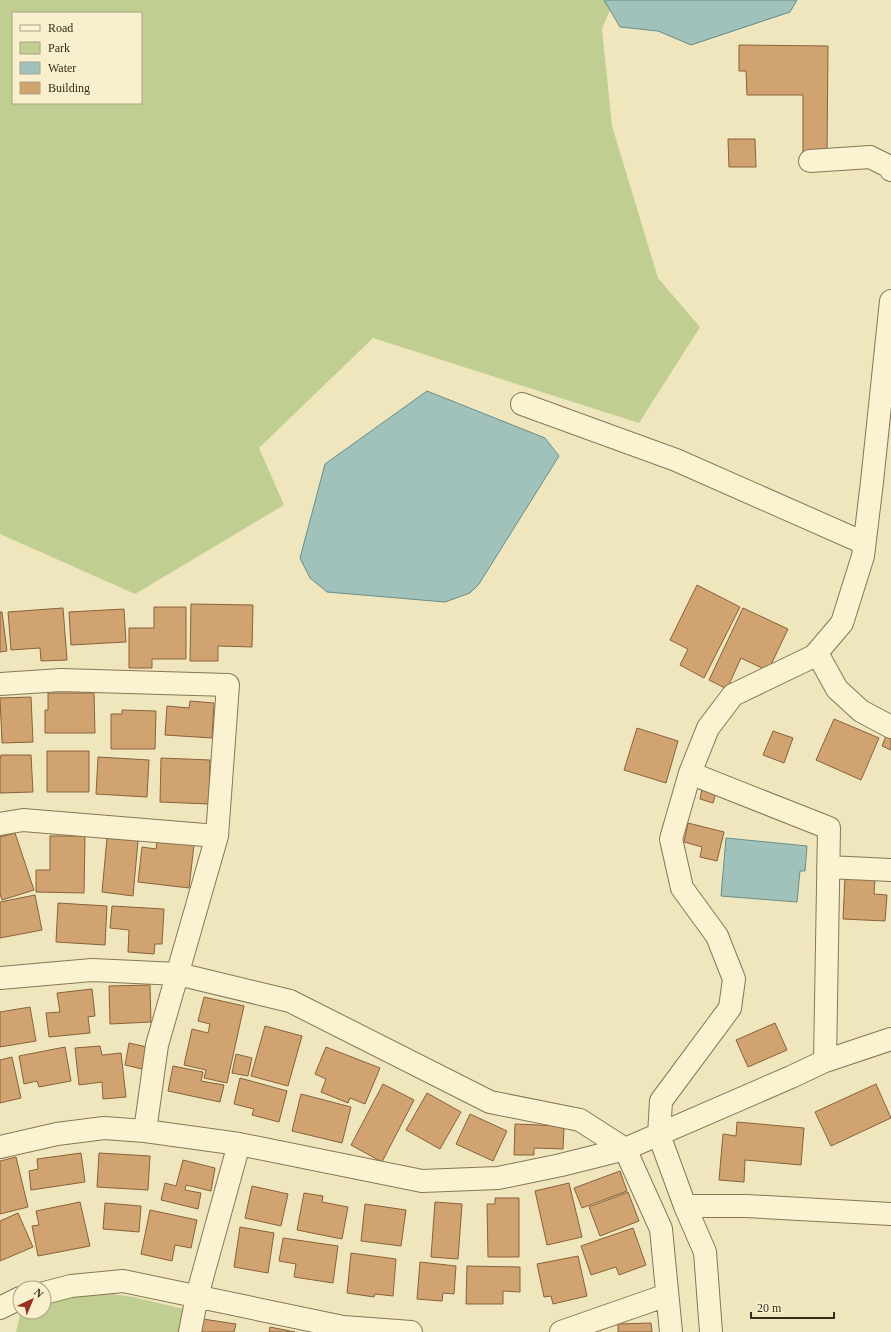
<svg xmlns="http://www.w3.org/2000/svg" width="891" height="1332" font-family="Georgia,serif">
<rect width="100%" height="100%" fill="#f0e6bd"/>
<path fill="#c0ce91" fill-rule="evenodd" d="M 0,0 L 614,0 L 602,29 L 612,126 L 658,278 L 700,327 L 639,423 L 373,338 L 259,448 L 284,505 L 135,594 L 0,534 ZM 13,13 L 141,13 L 141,103 L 13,103 Z
M 99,1292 L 133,1297 L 184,1309 L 179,1332 L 16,1332 L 20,1315 L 26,1312 L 44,1312 L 44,1303 L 65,1297 Z"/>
<path fill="#a1c1bb" stroke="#688e89" d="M 604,0 L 797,0 L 790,12 L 691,45 L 658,31 L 620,27 Z
M 427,391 L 545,438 L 559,456 L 479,584 L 470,593 L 445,602 L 327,592 L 310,578 L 300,558 L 325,464 Z
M 726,838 L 807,846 L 805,871 L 800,871 L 797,902 L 721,896 Z"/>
<path fill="#d0a371" stroke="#88623a" d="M 739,45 L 828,46 L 827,154 L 803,153 L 803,95 L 747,95 L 746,71 L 739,71 Z
M 728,139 L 755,139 L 756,167 L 729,167 Z
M 697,585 L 740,607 L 704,678 L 680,665 L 688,649 L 670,640 Z
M 191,604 L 253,605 L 252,647 L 218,646 L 218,661 L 190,661 Z
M 154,607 L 186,607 L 186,659 L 152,659 L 152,668 L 129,668 L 129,628 L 154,628 Z
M 63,608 L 67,660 L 41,661 L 40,648 L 11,650 L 8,612 Z
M 743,608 L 788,629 L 768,671 L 741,658 L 727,689 L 709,680 Z
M 124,609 L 126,642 L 71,645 L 69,612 Z
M 0,612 L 2,612 L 7,651 L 0,652 Z
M 48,693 L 94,693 L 95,733 L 45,733 L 45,710 L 48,710 Z
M 31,697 L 33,742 L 2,743 L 0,698 Z
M 190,701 L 214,703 L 212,738 L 165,735 L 167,706 L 189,708 Z
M 122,710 L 156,711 L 155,749 L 111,749 L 111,714 L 122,714 Z
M 834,719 L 879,738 L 861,780 L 816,760 Z
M 637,728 L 678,741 L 666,783 L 624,770 Z
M 773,731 L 793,738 L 784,763 L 763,755 Z
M 887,733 L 891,734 L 891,750 L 882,746 Z
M 47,751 L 89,751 L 89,792 L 47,792 Z
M 1,755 L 31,755 L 33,792 L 0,793 L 0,759 Z
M 98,757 L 149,760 L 147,797 L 96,794 Z
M 161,758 L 210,760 L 209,804 L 160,802 Z
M 702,789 L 716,793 L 713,803 L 700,799 Z
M 688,823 L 724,832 L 717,861 L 700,857 L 702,847 L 684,842 Z
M 15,833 L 34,890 L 2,900 L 0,894 L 0,837 Z
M 50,836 L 85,836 L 84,893 L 36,892 L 36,870 L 50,870 Z
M 107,838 L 138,841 L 133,896 L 102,892 Z
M 157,841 L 194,845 L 189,888 L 138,882 L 142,847 L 156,849 Z
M 845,877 L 875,879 L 874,894 L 887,895 L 885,921 L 843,919 Z
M 35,895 L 42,930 L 0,938 L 0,902 Z
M 58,903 L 107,906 L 105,945 L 56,942 Z
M 112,906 L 164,909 L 162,944 L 155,944 L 154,954 L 128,952 L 129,930 L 110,928 Z
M 150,985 L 151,1022 L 110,1024 L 109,986 Z
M 92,989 L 95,1016 L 88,1017 L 90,1033 L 49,1037 L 46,1013 L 60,1012 L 57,993 Z
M 204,997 L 244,1006 L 227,1083 L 204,1078 L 206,1070 L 184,1065 L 192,1029 L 208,1033 L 210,1024 L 198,1021 Z
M 30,1007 L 36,1041 L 0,1047 L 0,1012 Z
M 775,1023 L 787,1050 L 748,1067 L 736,1040 Z
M 265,1026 L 302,1036 L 288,1086 L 251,1076 Z
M 129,1043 L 147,1047 L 142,1069 L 125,1065 Z
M 100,1046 L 102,1055 L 121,1053 L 126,1097 L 103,1099 L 102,1082 L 79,1085 L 75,1048 Z
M 65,1047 L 71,1081 L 39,1087 L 37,1081 L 24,1084 L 19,1056 Z
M 326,1047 L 380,1068 L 365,1104 L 350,1098 L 348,1103 L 321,1092 L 326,1079 L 315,1074 Z
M 236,1054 L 252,1058 L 248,1076 L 232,1073 Z
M 12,1057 L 21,1098 L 0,1103 L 0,1060 Z
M 173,1066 L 203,1072 L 201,1081 L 224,1085 L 220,1102 L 168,1091 Z
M 240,1078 L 287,1091 L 279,1122 L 252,1115 L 254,1109 L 234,1104 Z
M 383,1084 L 414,1100 L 382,1162 L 351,1145 Z
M 876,1084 L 891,1118 L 831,1146 L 815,1112 Z
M 427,1093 L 461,1112 L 440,1149 L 406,1130 Z
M 301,1094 L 351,1107 L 342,1143 L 292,1131 Z
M 470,1114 L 507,1131 L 493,1161 L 456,1144 Z
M 737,1122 L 804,1128 L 801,1165 L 745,1160 L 744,1182 L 719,1180 L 723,1134 L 736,1136 Z
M 515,1124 L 564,1126 L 563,1149 L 534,1148 L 534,1155 L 514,1155 Z
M 81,1153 L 85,1182 L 31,1190 L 29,1171 L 38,1169 L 37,1159 Z
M 99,1153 L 150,1156 L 148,1190 L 97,1187 Z
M 16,1157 L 28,1207 L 0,1214 L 0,1161 Z
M 183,1160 L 215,1168 L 211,1191 L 186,1185 L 185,1190 L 201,1193 L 198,1209 L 161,1200 L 165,1183 L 176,1186 Z
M 620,1171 L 627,1191 L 582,1208 L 574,1188 Z
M 569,1183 L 582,1237 L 547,1245 L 535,1191 Z
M 252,1186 L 288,1194 L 281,1226 L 245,1218 Z
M 628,1192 L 639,1221 L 600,1236 L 589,1207 Z
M 304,1193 L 323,1196 L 322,1202 L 348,1207 L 342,1239 L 297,1230 Z
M 495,1198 L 519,1198 L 519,1257 L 488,1257 L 487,1204 L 495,1204 Z
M 80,1202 L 90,1246 L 38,1256 L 32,1226 L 39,1225 L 36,1211 Z
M 435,1202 L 462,1204 L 458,1259 L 431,1257 Z
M 105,1203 L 141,1206 L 139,1232 L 103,1229 Z
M 365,1204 L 406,1210 L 401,1246 L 361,1241 Z
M 150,1210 L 197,1220 L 191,1248 L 175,1245 L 172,1261 L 141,1254 Z
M 18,1213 L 33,1247 L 0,1261 L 0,1221 Z
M 240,1227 L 274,1233 L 268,1273 L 234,1267 Z
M 633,1228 L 646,1265 L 619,1275 L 616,1267 L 591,1275 L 581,1246 Z
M 283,1238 L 338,1246 L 333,1283 L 294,1277 L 296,1264 L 279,1261 Z
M 351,1253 L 396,1259 L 393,1296 L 375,1294 L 374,1297 L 347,1293 Z
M 578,1256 L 587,1296 L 553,1304 L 551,1296 L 544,1297 L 537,1264 Z
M 420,1262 L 456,1266 L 454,1294 L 443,1293 L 442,1301 L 417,1299 Z
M 467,1266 L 520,1267 L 520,1292 L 503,1291 L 503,1304 L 466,1304 Z
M 203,1319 L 236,1324 L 234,1332 L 201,1332 Z
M 651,1323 L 652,1332 L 618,1332 L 618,1324 Z
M 270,1327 L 295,1332 L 269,1332 Z"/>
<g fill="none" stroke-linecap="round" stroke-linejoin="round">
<g stroke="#887655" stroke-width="24">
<path id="minor" d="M 810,161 L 870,157 L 890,167 L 891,170
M 522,404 L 676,460 L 864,543
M 817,653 L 837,689 L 861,711 L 891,727
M 0,684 L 61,680 L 228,685 L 217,836
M 690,773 L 829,828 L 825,1061
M 0,824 L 23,820 L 217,836 L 157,1045 L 145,1131
M 828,867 L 891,870
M 0,978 L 92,970 L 178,974 L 290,1001 L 490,1102 L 580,1120 L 625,1149 L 661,1229 L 671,1332
M 0,1147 L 57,1134 L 104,1128 L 145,1131 L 239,1144 L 422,1181 L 498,1178 L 561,1165 L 625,1149 L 791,1077 L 825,1061 L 891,1039
M 685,1206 L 746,1206 L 891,1214
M 44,1293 L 71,1286 L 123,1281 L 343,1327
M 0,1308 L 20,1298
M 190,1332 L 197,1296 L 239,1144
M 342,1332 L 343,1327 L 411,1332
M 561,1332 L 667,1295
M 711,1332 L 705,1252 L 685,1206 L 659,1135 L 661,1101 L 730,1008 L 734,979 L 717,936 L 682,888 L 671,839 L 690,773 L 708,728 L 733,695 L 814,656 L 842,623 L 863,556 L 872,482 L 891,301"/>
</g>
<use href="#minor" stroke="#faf2d0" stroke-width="22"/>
</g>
<rect x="12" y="12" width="130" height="92" fill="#f7efcd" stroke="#aaa186"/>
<rect x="20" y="25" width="20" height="6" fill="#faf2d0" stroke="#aaa186"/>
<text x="48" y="32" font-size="12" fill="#372b1b">Road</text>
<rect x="20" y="42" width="20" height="12" fill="#c0ce91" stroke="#aaa186"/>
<text x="48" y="52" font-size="12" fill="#372b1b">Park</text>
<rect x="20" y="62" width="20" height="12" fill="#a1c1bb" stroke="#aaa186"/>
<text x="48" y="72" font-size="12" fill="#372b1b">Water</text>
<rect x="20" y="82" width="20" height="12" fill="#d0a371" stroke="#aaa186"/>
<text x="48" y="92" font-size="12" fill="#372b1b">Building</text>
<g transform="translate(32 1300) rotate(44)"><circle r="19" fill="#f7efcd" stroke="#aaa186"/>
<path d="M0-3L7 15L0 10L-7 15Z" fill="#9a3023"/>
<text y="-6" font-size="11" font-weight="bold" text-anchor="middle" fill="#372b1b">N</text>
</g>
<path d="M751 1312v6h83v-6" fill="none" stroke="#372b1b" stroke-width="2"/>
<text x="757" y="1312" font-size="12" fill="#372b1b" stroke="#f7efcd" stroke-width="3" paint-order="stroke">20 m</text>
</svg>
